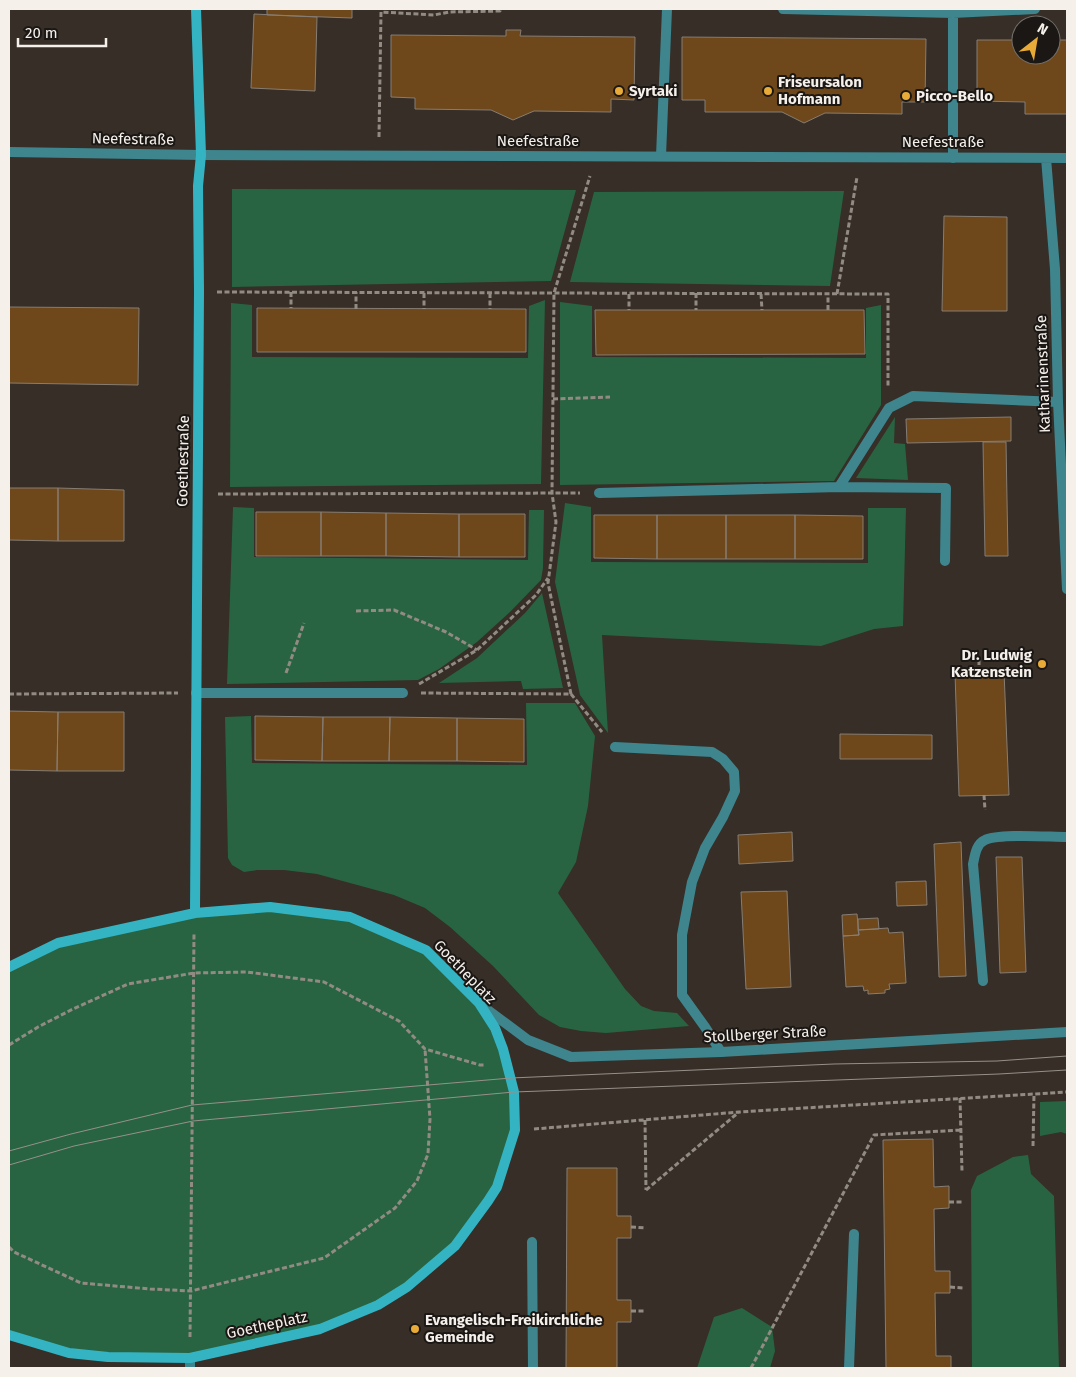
<svg xmlns="http://www.w3.org/2000/svg" width="1076" height="1377" font-family="'Fira Sans',sans-serif">
<rect width="100%" height="100%" fill="#362e27"/>
<path fill="#286442" d="M 232,189 L 576,190 L 551,281 L 232,287 Z
M 844,191 L 830,286 L 570,282 L 594,192 Z
M 545,300 L 541,484 L 230,487 L 231,303 L 252,305 L 252,357 L 528,358 L 529,306 Z
M 560,302 L 592,306 L 592,357 L 866,358 L 866,308 L 881,305 L 881,405 L 834,481 L 560,485 Z
M 895,417 L 894,443 L 905,444 L 908,480 L 856,478 Z
M 565,503 L 591,507 L 591,562 L 868,563 L 868,508 L 906,508 L 903,626 L 874,629 L 821,646 L 602,635 L 608,733 L 580,695 L 555,582 Z
M 233,507 L 254,508 L 254,557 L 528,560 L 529,510 L 544,510 L 543,568 L 541,580 L 510,612 L 477,642 L 439,669 L 418,680 L 227,684 Z
M 542,593 L 563,688 L 523,689 L 521,681 L 439,683 L 477,658 L 525,613 Z
M 526,703 L 575,703 L 595,736 L 588,806 L 576,862 L 558,893 L 625,989 L 641,1006 L 654,1011 L 677,1013 L 689,1026 L 606,1033 L 581,1031 L 560,1027 L 539,1015 L 493,966 L 450,927 L 425,908 L 394,895 L 317,874 L 284,870 L 257,870 L 244,872 L 232,865 L 228,858 L 225,717 L 251,716 L 252,763 L 527,765 Z
M 270,907 L 350,917 L 426,950 L 479,1003 L 511,1078 L 515,1130 L 488,1201 L 455,1246 L 407,1287 L 320,1329 L 190,1358 L 108,1357 L 9,1335 L 9,967 L 58,943 L 195,913 Z
M 1067,1101 L 1067,1134 L 1061,1132 L 1040,1136 L 1040,1102 Z
M 1028,1155 L 1031,1174 L 1054,1196 L 1059,1368 L 972,1368 L 971,1190 L 977,1176 L 1013,1157 Z
M 742,1308 L 772,1327 L 775,1351 L 770,1368 L 697,1368 L 714,1317 Z"/>
<path fill="#6e481a" stroke="#867d74" d="M 267,9 L 352,9 L 352,18 L 267,15 Z
M 254,14 L 317,17 L 315,91 L 251,88 Z
M 506,30 L 521,30 L 520,36 L 635,37 L 634,100 L 611,99 L 611,112 L 534,111 L 513,120 L 491,110 L 415,109 L 415,98 L 391,97 L 391,35 L 506,36 Z
M 682,37 L 926,39 L 925,102 L 902,102 L 902,114 L 825,113 L 804,123 L 782,112 L 705,112 L 705,100 L 682,100 Z
M 977,40 L 1021,40 L 1021,55 L 1051,55 L 1051,40 L 1067,40 L 1067,114 L 1025,114 L 1025,102 L 977,101 Z
M 944,216 L 1007,217 L 1007,311 L 942,311 Z
M 9,307 L 139,308 L 138,385 L 9,383 Z
M 257,308 L 526,309 L 526,352 L 257,352 Z
M 595,310 L 864,310 L 865,354 L 596,355 Z
M 1011,417 L 1011,441 L 907,443 L 906,419 Z
M 983,442 L 1006,442 L 1008,556 L 985,556 Z
M 9,488 L 58,488 L 58,541 L 9,540 Z
M 58,488 L 124,490 L 124,541 L 58,541 Z
M 256,512 L 321,512 L 321,556 L 256,556 Z
M 321,512 L 386,513 L 386,556 L 321,556 Z
M 386,513 L 459,514 L 459,557 L 386,556 Z
M 459,514 L 525,514 L 525,557 L 459,557 Z
M 594,515 L 657,515 L 657,559 L 594,558 Z
M 657,515 L 726,515 L 726,559 L 657,559 Z
M 726,515 L 795,515 L 795,559 L 726,559 Z
M 795,515 L 863,516 L 863,559 L 795,559 Z
M 1004,671 L 1009,795 L 959,796 L 955,673 Z
M 9,711 L 58,712 L 57,771 L 9,770 Z
M 58,712 L 124,712 L 124,771 L 57,771 Z
M 255,716 L 323,717 L 322,761 L 255,760 Z
M 323,717 L 390,717 L 389,761 L 322,761 Z
M 390,717 L 457,718 L 457,761 L 389,761 Z
M 457,718 L 524,719 L 524,762 L 457,761 Z
M 840,734 L 932,735 L 932,759 L 840,759 Z
M 792,832 L 793,861 L 739,864 L 738,835 Z
M 961,842 L 966,976 L 939,977 L 934,844 Z
M 996,857 L 1022,857 L 1026,972 L 1000,973 Z
M 926,881 L 927,905 L 897,906 L 896,882 Z
M 787,891 L 791,987 L 746,989 L 741,892 Z
M 857,914 L 859,935 L 843,936 L 842,915 Z
M 878,918 L 879,929 L 858,930 L 858,919 Z
M 888,928 L 889,933 L 903,932 L 906,983 L 889,984 L 890,989 L 885,990 L 885,993 L 868,994 L 868,990 L 864,991 L 863,986 L 846,987 L 843,936 L 859,935 L 858,930 Z
M 933,1139 L 934,1187 L 949,1186 L 949,1208 L 934,1209 L 935,1271 L 950,1271 L 950,1293 L 935,1293 L 936,1356 L 951,1356 L 951,1368 L 886,1368 L 883,1140 Z
M 567,1168 L 617,1168 L 617,1216 L 631,1216 L 631,1238 L 617,1238 L 617,1300 L 631,1300 L 631,1322 L 617,1322 L 617,1368 L 566,1368 Z"/>
<g fill="none" stroke-linecap="round" stroke-linejoin="round">
<path stroke="#928b84" stroke-width="3" stroke-dasharray="5 2.5" stroke-linecap="butt" d="M 379,137 L 381,12 L 434,15 L 449,12 L 500,11 L 500,9
M 217,292 L 888,294 L 888,386
M 291,292 L 291,308
M 424,293 L 424,309
M 490,293 L 490,309
M 696,293 L 696,310
M 629,294 L 629,310
M 761,294 L 762,310
M 837,294 L 857,177
M 356,309 L 356,292
M 828,310 L 828,294
M 553,399 L 610,397
M 218,494 L 580,493
M 356,611 L 394,610 L 446,632 L 477,650
M 979,660 L 979,672
M 286,673 L 304,623
M 419,684 L 477,650 L 536,595 L 548,578
M 421,693 L 571,694 L 548,583 L 556,522 L 552,493 L 554,293 L 590,176
M 9,694 L 178,693
M 571,694 L 602,732
M 984,795 L 985,810
M 9,1045 L 38,1027 L 73,1009 L 128,984 L 194,973 L 247,972 L 324,982 L 399,1021 L 425,1049 L 480,1065 L 486,1065
M 960,1098 L 962,1171
M 645,1120 L 646,1190
M 534,1129 L 739,1112 L 1067,1092
M 1033,1146 L 1034,1094
M 646,1190 L 739,1112
M 949,1202 L 963,1202
M 631,1227 L 646,1228
M 9,1247 L 14,1252 L 81,1283 L 150,1289 L 191,1291 L 324,1258 L 395,1208 L 417,1181 L 428,1154 L 430,1119 L 425,1049
M 950,1287 L 963,1288
M 631,1311 L 646,1311
M 190,1337 L 194,933
M 751,1368 L 874,1135 L 961,1130"/>
<path stroke="#3e858e" stroke-width="10" d="M 783,9 L 953,13 L 953,158
M 953,13 L 1035,9
M 661,156 L 667,9
M 839,487 L 946,488 L 945,561
M 599,493 L 839,487 L 889,408 L 913,396 L 1058,402
M 196,693 L 403,693
M 615,747 L 712,752 L 723,759 L 734,772 L 735,791 L 723,817 L 705,848 L 692,882 L 682,935 L 682,995 L 705,1027 L 721,1052
M 983,981 L 973,864 C 975,855 976,844 985,840 C 999,833 1049,837 1067,837
M 532,1242 L 533,1368
M 849,1368 L 854,1234"/>
<path stroke="#3e858e" stroke-width="10" d="M 9,152 L 201,155 L 1067,158
M 1046,158 L 1055,269 L 1058,402 L 1067,589
M 481,1005 L 528,1040 L 571,1057 L 721,1052 L 1067,1032
M 190,1358 L 190,1368"/>
<path stroke="#34b4c3" stroke-width="10" d="M 195,913 L 199,291 L 198,186 L 201,155 L 196,9
M 9,967 L 58,943 L 195,913 L 270,907 L 350,917 L 426,950 L 479,1003 L 495,1028 L 503,1049 L 514,1092 L 515,1130 L 497,1187 L 488,1201 L 455,1246 L 407,1287 L 378,1305 L 320,1329 L 190,1358 L 108,1357 L 69,1353 L 9,1335"/>
<path stroke="#97908a" stroke-width="1" d="M 9,1151 L 71,1134 L 192,1105 L 511,1078 L 834,1064 L 997,1061 L 1067,1056
M 9,1165 L 74,1146 L 193,1121 L 514,1092 L 999,1074 L 1067,1070"/>
</g>
<g fill="#e8ab37" stroke="#1b1714" stroke-width="2">
<circle cx="619" cy="91" r="5"/>
<circle cx="768" cy="91" r="5"/>
<circle cx="906" cy="96" r="5"/>
<circle cx="1042" cy="664" r="5"/>
<circle cx="415" cy="1329" r="5"/>
</g>
<g text-anchor="middle" dominant-baseline="central" stroke-width="4" stroke-linejoin="round" paint-order="stroke">
<g font-size="15" font-weight="bold" fill="#f6f0eb" stroke="#1b1714" text-anchor="start">
<text x="778" y="82">Friseursalon<tspan x="778" dy="17">Hofmann</tspan></text>
<text x="629" y="91">Syrtaki</text>
<text x="916" y="96">Picco-Bello</text>
<text x="1032" y="655" text-anchor="end">Dr. Ludwig<tspan x="1032" dy="17">Katzenstein</tspan></text>
<text x="425" y="1320">Evangelisch-Freikirchliche<tspan x="425" dy="17">Gemeinde</tspan></text>
</g>
<g font-size="15" fill="#f6f0eb" stroke="#1b1714">
<text transform="translate(133 139) rotate(1)">Neefestraße</text>
<text x="538" y="141">Neefestraße</text>
<text x="943" y="142">Neefestraße</text>
<text transform="translate(1043 374) rotate(-92)">Katharinenstraße</text>
<text transform="translate(183 461) rotate(-89)">Goethestraße</text>
<text transform="translate(465 972) rotate(46)">Goetheplatz</text>
<text transform="translate(765 1034) rotate(-3)">Stollberger Straße</text>
<text transform="translate(267 1325) rotate(-12)">Goetheplatz</text>
</g>
</g>
<rect width="1076" height="1377" fill="none" stroke="#f6f0eb" stroke-width="20"/>
<g transform="translate(1036 40) rotate(31)"><circle r="24" fill="#1b1714" stroke="#736e6a"/>
<path d="M0-4L9 19L0 12L-9 19Z" fill="#e8ab37"/>
<text y="-8" font-size="14" font-weight="bold" text-anchor="middle" fill="#f6f0eb">N</text>
</g>
<path d="M18 38v8h88v-8" fill="none" stroke="#f6f0eb" stroke-width="2.5"/>
<text x="25" y="38" font-size="15" fill="#f6f0eb" stroke="#1b1714" stroke-width="4" paint-order="stroke">20 m</text>
</svg>
